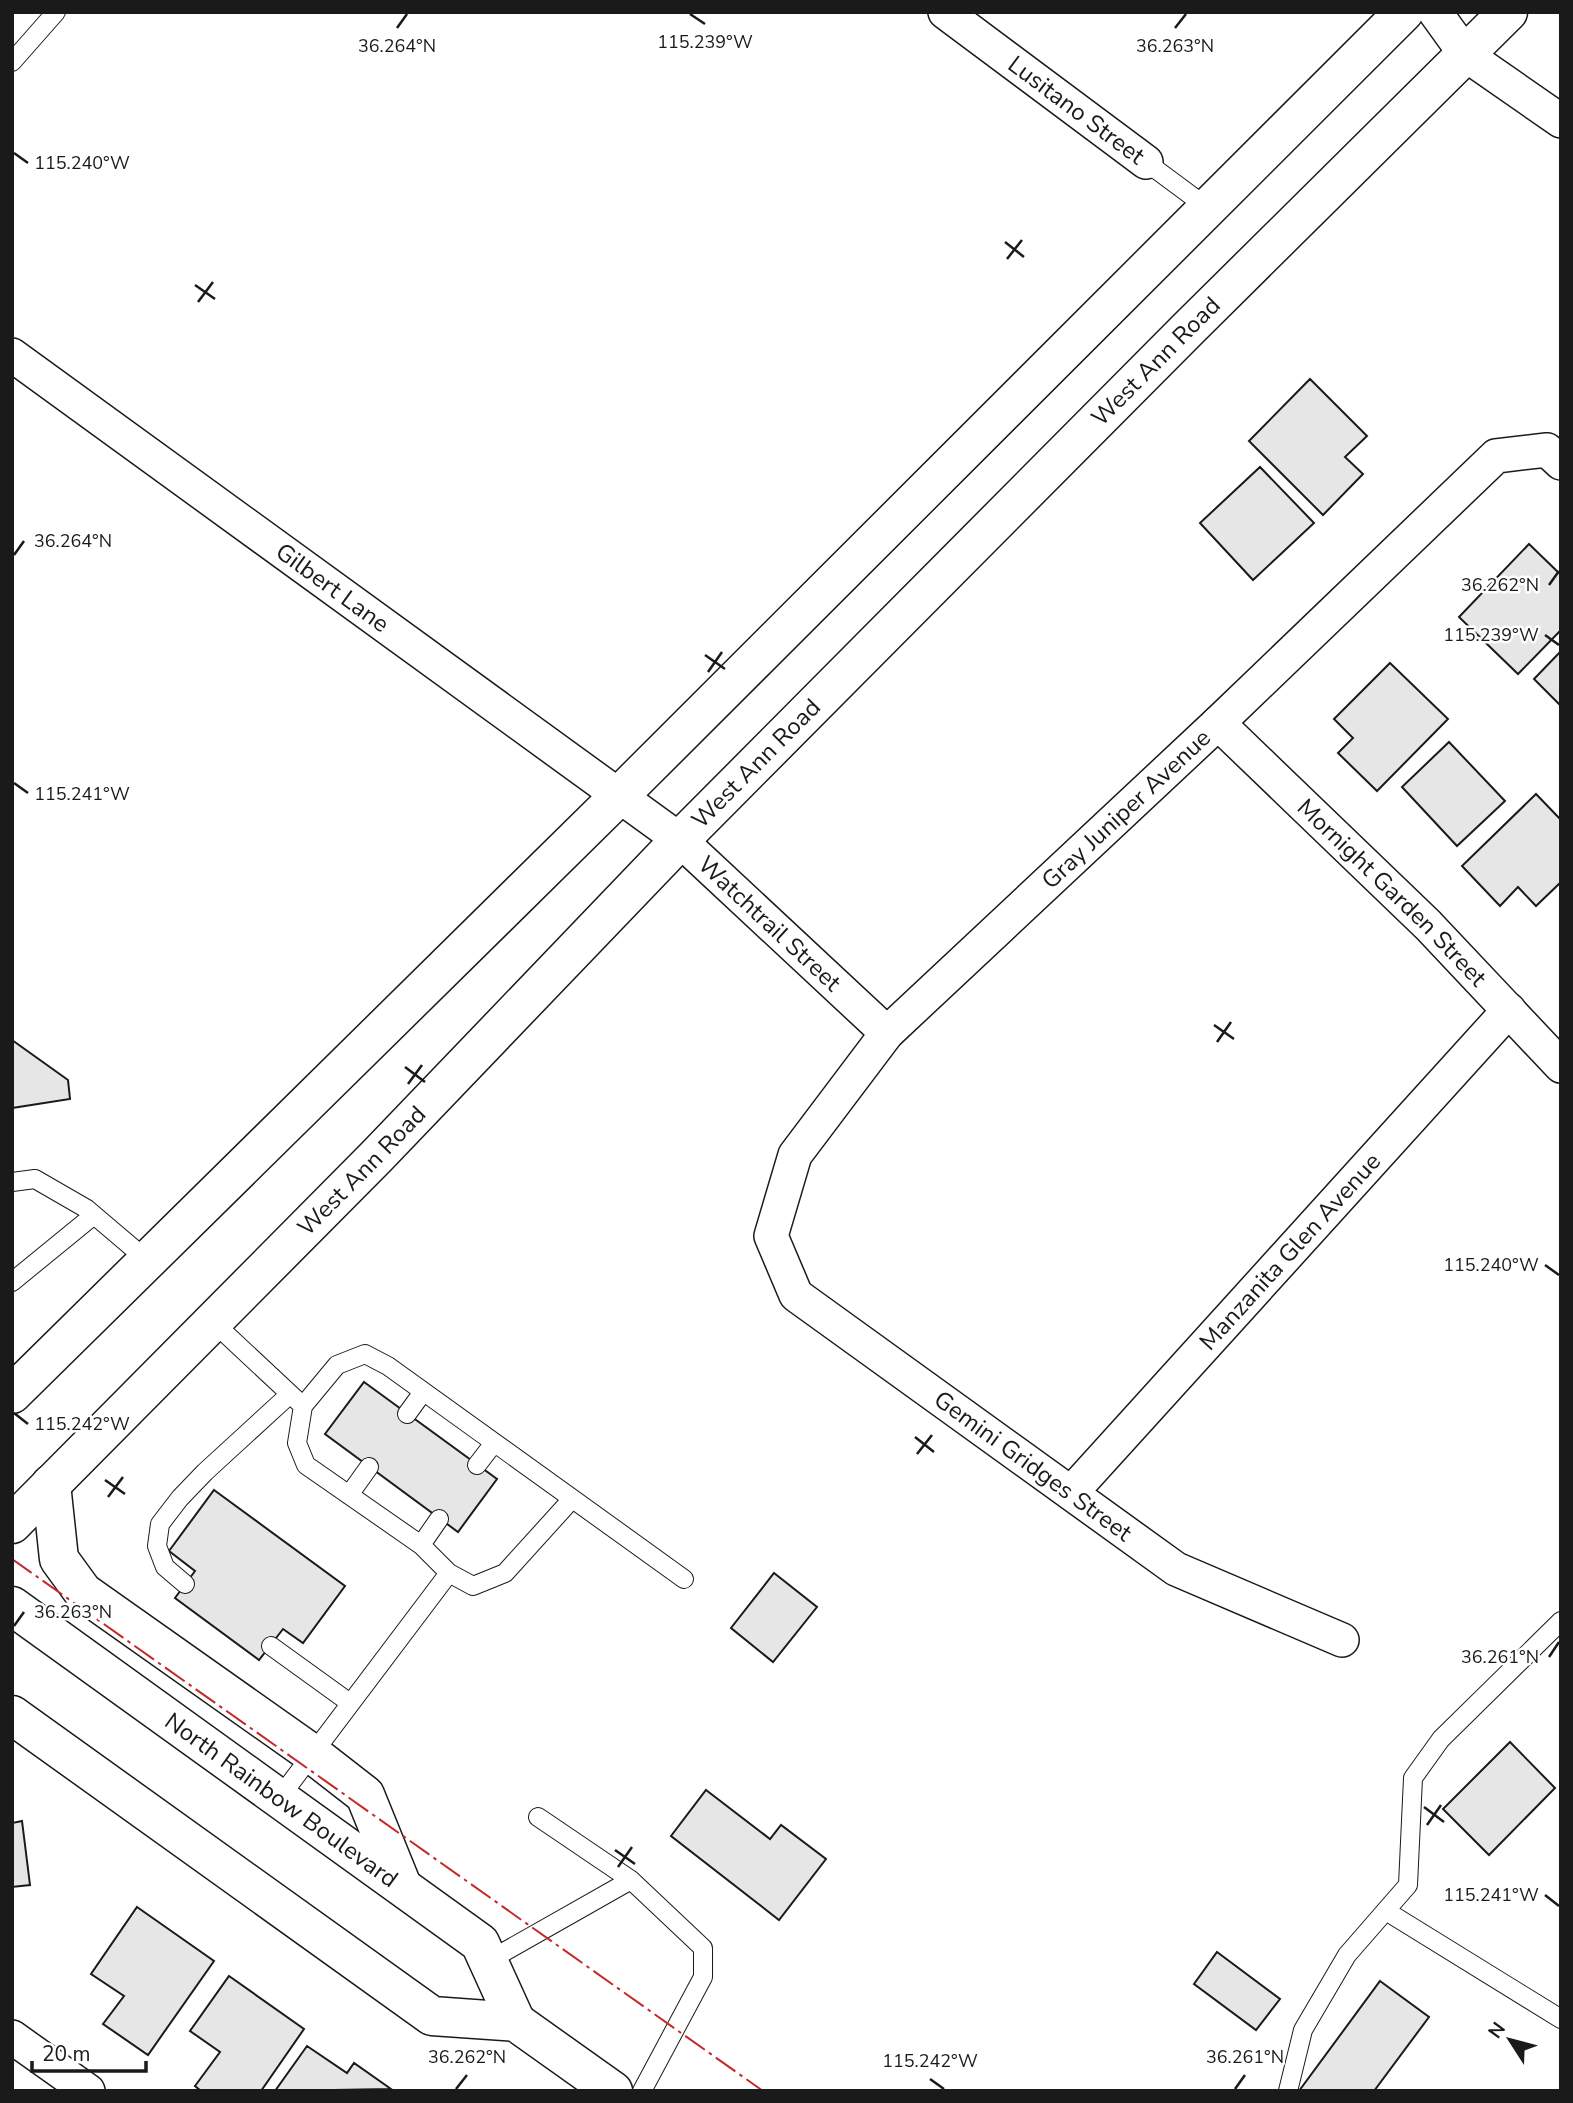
<svg xmlns="http://www.w3.org/2000/svg" width="1573" height="2103" font-family="'Nunito Sans',sans-serif">
<rect width="100%" height="100%" fill="#fff"/>
<path fill="#e6e6e6" stroke="#1a1a1a" stroke-width="2" d="M 1310,379 L 1367,436 L 1345,457 L 1363,474 L 1323,515 L 1249,441 Z
M 1260,467 L 1314,523 L 1253,580 L 1200,523 Z
M 1529,544 L 1561,575 L 1561,630 L 1518,674 L 1459,617 Z
M 1561,651 L 1561,706 L 1534,679 Z
M 1390,663 L 1448,719 L 1377,791 L 1338,753 L 1353,738 L 1334,719 Z
M 1449,742 L 1505,801 L 1457,846 L 1402,787 Z
M 1536,794 L 1561,820 L 1561,882 L 1536,906 L 1518,887 L 1500,906 L 1462,866 Z
M 12,1040 L 68,1080 L 70,1099 L 12,1108 Z
M 364,1382 L 497,1479 L 458,1532 L 325,1434 Z
M 214,1490 L 345,1586 L 303,1643 L 283,1629 L 259,1660 L 175,1598 L 195,1571 L 169,1551 Z
M 774,1573 L 817,1607 L 773,1662 L 731,1628 Z
M 1510,1742 L 1555,1788 L 1489,1855 L 1443,1809 Z
M 706,1790 L 770,1839 L 781,1825 L 826,1859 L 779,1920 L 671,1836 Z
M 22,1821 L 30,1885 L 12,1887 L 12,1823 Z
M 137,1907 L 214,1961 L 148,2055 L 103,2024 L 124,1996 L 91,1974 Z
M 1217,1952 L 1280,1999 L 1256,2030 L 1194,1984 Z
M 229,1976 L 304,2029 L 261,2091 L 201,2091 L 195,2086 L 220,2052 L 190,2031 Z
M 1380,1981 L 1429,2017 L 1374,2091 L 1299,2091 Z
M 307,2046 L 347,2073 L 354,2063 L 391,2089 L 275,2091 Z"/>
<g fill="none" stroke-linecap="round" stroke-linejoin="round">
<g stroke="#1a1a1a" stroke-width="20">
<path id="service" d="M 12,62 L 56,12
M 1146,162 L 1208,208
M 12,1182 L 35,1179 L 87,1209 L 147,1260
M 12,1282 L 94,1215
M 212,1321 L 303,1406 L 297,1443 L 306,1465 L 421,1545 L 449,1573 L 280,1797
M 303,1406 L 337,1365 L 365,1354 L 388,1366 L 684,1579
M 407,1414 L 423,1392
M 477,1465 L 494,1443
M 349,1495 L 369,1467
M 421,1545 L 439,1519
M 449,1573 L 473,1586 L 505,1573 L 572,1499
M 185,1584 L 165,1567 L 157,1546 L 160,1524 L 180,1498 L 205,1472 L 289,1395
M 271,1646 L 350,1703
M 538,1817 L 631,1880 L 703,1948 L 703,1977 L 642,2091
M 1386,1911 L 1561,2019
M 488,1961 L 631,1880
M 1288,2091 L 1303,2030 L 1347,1955 L 1408,1885 L 1413,1778 L 1441,1739 L 1561,1621"/>
</g>
<g stroke="#1a1a1a" stroke-width="36">
<g id="minor">
<path id="s1" d="M 945,12 L 1146,162"/>
<path d="M 1435,12 L 1466,55 L 1561,121"/>
<path id="s2" d="M 12,355 L 680,840 L 887,1033"/>
<path id="s3" d="M 1218,723 L 1428,925 L 1561,1066"/>
<path id="s4" d="M 1071,1493 L 1509,1010"/>
<path id="s5" d="M 1342,1640 L 1176,1569 L 796,1295 L 771,1236 L 795,1155 L 887,1033 L 1218,723 L 1496,456 L 1547,450 L 1561,463"/>
<path d="M 12,2037 L 88,2091"/>
</g>
</g>
<g stroke="#1a1a1a" stroke-width="41">
<g id="secondary">
<path id="s6" d="M 12,1606 L 480,1943 L 516,2022"/>
<path d="M 12,1715 L 432,2016 L 516,2022 L 613,2091"/>
</g>
</g>
<g stroke="#1a1a1a" stroke-width="41">
<g id="primary">
<path d="M 12,1394 L 619,796 L 1404,12"/>
<path d="M 51,1484 L 59,1559 L 83,1592 L 311,1753 L 365,1795 L 402,1886"/>
<path id="s7" d="M 12,1524 L 377,1156 L 680,840 L 1189,328 L 1508,12"/>
</g>
</g>
<use href="#service" stroke="#fff" stroke-width="18"/>
<use href="#minor" stroke="#fff" stroke-width="33"/>
<use href="#secondary" stroke="#fff" stroke-width="38"/>
<use href="#primary" stroke="#fff" stroke-width="38"/>
<path stroke="#c62828" stroke-width="2" stroke-dasharray="24 5 3.5 5" stroke-linecap="butt" d="M 12,1559 L 763,2091"/>
</g>
<path fill="none" stroke="#1a1a1a" stroke-width="2.5" d="M 690,14 L 705,24M 397,28 L 407,14M 1175,28 L 1186,14M 14,153 L 28,163M 1005,242 L 1024,257M 1007,259 L 1022,240M 195,285 L 215,299M 198,302 L 213,282M 14,555 L 24,541M 1549,585 L 1559,571M 1545,635 L 1559,645M 705,655 L 725,669M 708,672 L 722,652M 14,783 L 28,793M 1214,1025 L 1234,1039M 1217,1042 L 1231,1022M 405,1067 L 425,1082M 408,1084 L 422,1065M 1545,1265 L 1559,1275M 14,1413 L 28,1424M 915,1437 L 934,1452M 917,1454 L 932,1435M 105,1480 L 125,1494M 108,1497 L 123,1477M 14,1626 L 24,1612M 1549,1657 L 1559,1642M 1424,1807 L 1444,1822M 1427,1825 L 1441,1805M 615,1850 L 635,1864M 618,1867 L 632,1847M 1545,1895 L 1559,1906M 930,2079 L 944,2089M 456,2089 L 467,2075M 1235,2089 L 1245,2075"/>
<g text-anchor="middle" dominant-baseline="central" stroke-width="5" stroke-linejoin="round" paint-order="stroke">
<g font-size="24" fill="#1a1a1a" stroke="#fff">
<text stroke="none"><textPath href="#s1" startOffset="164">Lusitano Street</textPath></text>
<text stroke="none"><textPath href="#s7" startOffset="1631">West Ann Road</textPath></text>
<text stroke="none"><textPath href="#s2" startOffset="396">Gilbert Lane</textPath></text>
<text stroke="none"><textPath href="#s7" startOffset="1064">West Ann Road</textPath></text>
<text stroke="none"><textPath href="#s5" startOffset="1278">Gray Juniper Avenue</textPath></text>
<text stroke="none"><textPath href="#s3" startOffset="243">Mornight Garden Street</textPath></text>
<text stroke="none"><textPath href="#s2" startOffset="948">Watchtrail Street</textPath></text>
<text stroke="none"><textPath href="#s7" startOffset="497">West Ann Road</textPath></text>
<text stroke="none"><textPath href="#s4" startOffset="326">Manzanita Glen Avenue</textPath></text>
<text transform="translate(1033 1466) rotate(36)">Gemini Gridges Street</text>
<text stroke="none"><textPath href="#s6" startOffset="332">North Rainbow Boulevard</textPath></text>
</g>
</g>
<g font-size="18" text-anchor="middle" fill="#1a1a1a" stroke="#fff" stroke-width="5" stroke-linejoin="round" paint-order="stroke">
<text x="705" y="48">115.239°W</text>
<text x="397" y="52">36.264°N</text>
<text x="1175" y="52">36.263°N</text>
<text x="82" y="169">115.240°W</text>
<text x="73" y="547">36.264°N</text>
<text x="1500" y="591">36.262°N</text>
<text x="1491" y="641">115.239°W</text>
<text x="82" y="800">115.241°W</text>
<text x="1491" y="1271">115.240°W</text>
<text x="82" y="1430">115.242°W</text>
<text x="73" y="1618">36.263°N</text>
<text x="1500" y="1663">36.261°N</text>
<text x="1491" y="1901">115.241°W</text>
<text x="467" y="2063">36.262°N</text>
<text x="1245" y="2063">36.261°N</text>
<text x="930" y="2067">115.242°W</text>
</g>
<rect width="1573" height="2103" fill="none" stroke="#1a1a1a" stroke-width="28"/>
<g transform="translate(1510 2040) rotate(306)" stroke="#ffffff" stroke-width="5" paint-order="stroke">
<path d="M0-5L12 26L0 18L-12 26Z" fill="#1a1a1a"/>
<text y="-10" font-size="19" font-weight="bold" text-anchor="middle" fill="#1a1a1a">N</text>
</g>
<path d="M32 2061v10h114v-10" fill="none" stroke="#1a1a1a" stroke-width="3.5"/>
<text x="42" y="2061" font-size="21" fill="#1a1a1a" stroke="#ffffff" stroke-width="5" paint-order="stroke">20 m</text>
</svg>
